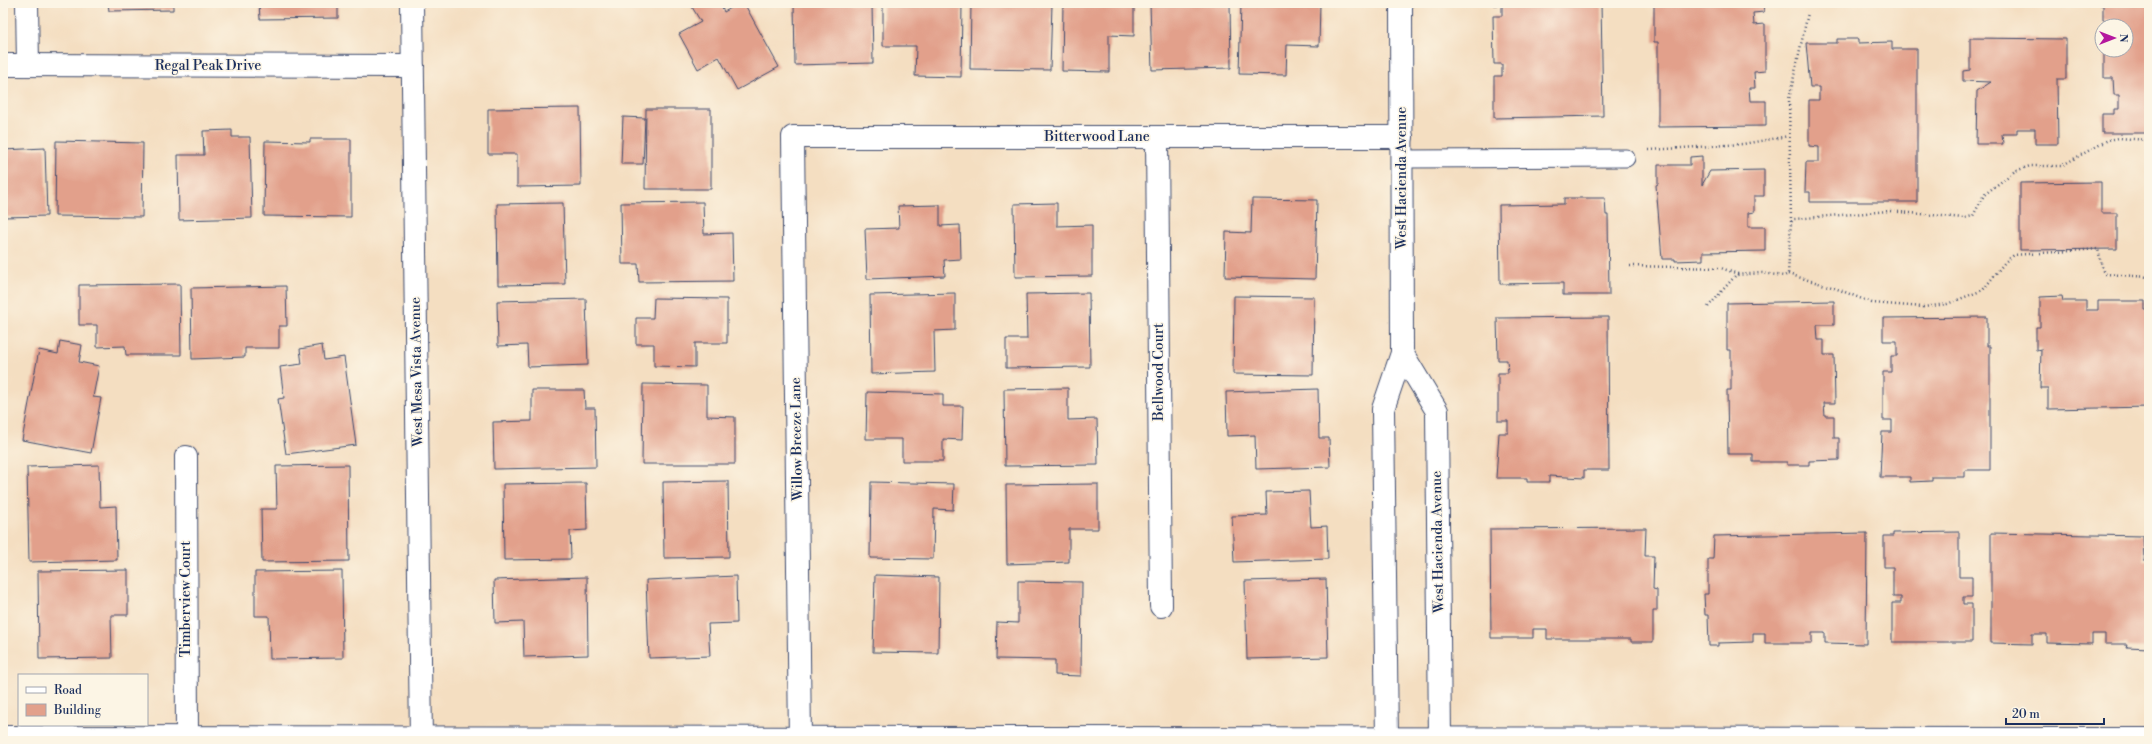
<svg xmlns="http://www.w3.org/2000/svg" width="2152" height="744" font-family="'Libre Bodoni',serif">
<rect width="100%" height="100%" fill="#fcf5e5"/>
<filter id="ink" filterUnits="userSpaceOnUse"><feTurbulence type="fractalNoise" baseFrequency=".025" numOctaves="2"/><feDisplacementMap in="SourceGraphic" scale="8" xChannelSelector="R" yChannelSelector="G"/><feConvolveMatrix kernelMatrix="1 2 1 2 8 2 1 2 1" color-interpolation-filters="sRGB"/></filter>
<filter id="wash" filterUnits="userSpaceOnUse"><feTurbulence type="fractalNoise" baseFrequency=".012" numOctaves="4" result="noise"/><feDisplacementMap in="SourceGraphic" scale="16" xChannelSelector="R" yChannelSelector="G"/><feGaussianBlur stdDeviation="0.9" result="paint"/><feColorMatrix in="noise" values="0 0 0 0 0 0 0 0 0 0 0 0 0 0 0 0 0 1.4 0 .05"/><feComposite in="paint" operator="in"/></filter>
<g filter="url(#wash)">
<rect width="100%" height="100%" fill="#f4dec1"/>
<g id="blocks">
<path fill="#e2a08b" d="M 108,3 L 173,3 L 173,10 L 109,11 Z
M 259,3 L 338,3 L 338,18 L 260,19 Z
M 699,3 L 720,3 L 724,12 L 740,3 L 744,3 L 779,67 L 737,90 L 719,57 L 698,69 L 679,34 L 701,22 L 692,7 Z
M 794,3 L 872,3 L 873,63 L 795,65 Z
M 883,3 L 962,3 L 961,77 L 915,76 L 916,46 L 883,46 Z
M 971,3 L 1052,4 L 1050,70 L 970,69 Z
M 1063,3 L 1134,3 L 1134,36 L 1109,35 L 1109,72 L 1062,71 Z
M 1230,3 L 1231,68 L 1152,70 L 1150,4 Z
M 1241,3 L 1320,3 L 1319,46 L 1287,45 L 1286,75 L 1239,74 Z
M 1493,3 L 1601,3 L 1603,116 L 1494,118 L 1494,76 L 1502,76 L 1502,64 L 1494,64 L 1493,16 L 1502,16 L 1502,5 L 1493,5 Z
M 1654,3 L 1763,3 L 1764,12 L 1753,13 L 1754,25 L 1765,24 L 1765,71 L 1754,72 L 1755,88 L 1749,88 L 1750,101 L 1766,101 L 1766,126 L 1658,127 L 1658,42 L 1654,42 Z
M 2100,3 L 2149,3 L 2149,133 L 2102,133 L 2102,114 L 2114,114 L 2114,109 L 2119,109 L 2119,95 L 2114,95 L 2113,78 L 2104,78 L 2104,50 L 2126,50 L 2126,26 L 2113,26 L 2113,20 L 2103,20 L 2103,5 L 2100,5 Z
M 1970,38 L 2066,39 L 2066,79 L 2057,79 L 2058,144 L 2035,144 L 2035,129 L 2017,129 L 2017,134 L 2002,134 L 2003,144 L 1976,144 L 1977,91 L 1991,82 L 1963,81 L 1963,71 L 1970,70 Z
M 1837,39 L 1858,39 L 1858,43 L 1892,42 L 1892,49 L 1917,49 L 1917,202 L 1810,202 L 1810,192 L 1805,192 L 1806,162 L 1819,162 L 1819,147 L 1809,146 L 1809,100 L 1819,100 L 1819,87 L 1810,87 L 1806,43 L 1837,43 Z
M 580,108 L 581,186 L 517,187 L 517,154 L 488,154 L 488,109 Z
M 646,109 L 711,109 L 711,189 L 645,189 Z
M 623,117 L 645,118 L 643,164 L 621,164 Z
M 232,130 L 232,137 L 250,137 L 252,218 L 179,220 L 178,155 L 204,155 L 203,131 Z
M 310,139 L 351,139 L 351,217 L 264,216 L 265,141 L 310,142 Z
M 56,141 L 143,143 L 142,217 L 55,216 Z
M 45,148 L 47,216 L 3,217 L 3,150 Z
M 1702,156 L 1702,185 L 1710,171 L 1764,170 L 1764,196 L 1754,196 L 1754,212 L 1748,213 L 1748,227 L 1765,227 L 1765,251 L 1703,252 L 1703,260 L 1675,261 L 1675,259 L 1662,259 L 1656,185 L 1658,184 L 1658,165 L 1690,165 L 1690,157 Z
M 2101,182 L 2101,213 L 2117,213 L 2117,249 L 2020,250 L 2020,183 Z
M 1564,198 L 1605,198 L 1606,215 L 1608,215 L 1609,295 L 1563,295 L 1563,283 L 1500,284 L 1499,205 L 1564,204 Z
M 1252,199 L 1317,200 L 1315,279 L 1225,277 L 1226,232 L 1251,233 Z
M 703,202 L 704,234 L 732,233 L 733,281 L 639,282 L 638,264 L 622,264 L 621,203 Z
M 563,203 L 565,284 L 498,285 L 497,204 Z
M 1057,203 L 1057,226 L 1092,225 L 1092,276 L 1015,277 L 1014,204 Z
M 940,205 L 940,226 L 960,225 L 961,259 L 944,260 L 945,276 L 867,279 L 865,229 L 899,228 L 898,206 Z
M 180,284 L 181,355 L 126,355 L 125,346 L 97,347 L 97,325 L 79,325 L 79,285 Z
M 286,286 L 287,326 L 279,326 L 279,348 L 245,348 L 245,357 L 192,359 L 191,288 Z
M 955,293 L 955,330 L 934,331 L 935,372 L 871,374 L 870,295 Z
M 1089,293 L 1090,367 L 1006,368 L 1006,339 L 1027,339 L 1026,294 Z
M 1234,296 L 1314,297 L 1313,375 L 1233,374 Z
M 2062,296 L 2063,301 L 2086,301 L 2086,310 L 2098,310 L 2098,301 L 2145,301 L 2145,310 L 2149,310 L 2149,407 L 2048,409 L 2048,388 L 2040,388 L 2041,349 L 2036,350 L 2036,327 L 2040,327 L 2040,297 Z
M 654,298 L 727,299 L 727,343 L 695,343 L 695,367 L 654,366 L 654,344 L 636,344 L 636,318 L 653,318 Z
M 586,299 L 588,365 L 528,367 L 527,345 L 498,346 L 497,301 Z
M 1834,301 L 1834,325 L 1817,325 L 1818,340 L 1824,340 L 1824,355 L 1834,355 L 1835,403 L 1824,403 L 1825,416 L 1834,416 L 1834,438 L 1839,438 L 1839,460 L 1809,461 L 1809,465 L 1787,465 L 1787,462 L 1753,462 L 1753,454 L 1728,454 L 1727,390 L 1731,390 L 1731,350 L 1727,350 L 1727,303 Z
M 1608,317 L 1609,470 L 1584,470 L 1584,478 L 1549,476 L 1549,482 L 1527,482 L 1527,478 L 1496,478 L 1499,433 L 1508,433 L 1508,421 L 1498,421 L 1498,373 L 1508,373 L 1507,360 L 1498,360 L 1497,318 Z
M 1987,317 L 1987,346 L 1990,346 L 1990,470 L 1965,470 L 1965,477 L 1932,477 L 1932,481 L 1910,482 L 1910,477 L 1880,477 L 1882,432 L 1892,432 L 1892,420 L 1883,420 L 1883,372 L 1891,372 L 1891,356 L 1897,356 L 1897,341 L 1883,341 L 1883,318 Z
M 60,341 L 82,345 L 79,362 L 99,366 L 93,397 L 101,398 L 91,453 L 22,440 L 39,350 L 58,354 Z
M 322,345 L 324,360 L 344,357 L 356,445 L 286,454 L 278,399 L 284,398 L 280,367 L 302,364 L 300,349 Z
M 643,384 L 707,385 L 707,416 L 735,417 L 735,464 L 642,464 Z
M 1068,388 L 1068,420 L 1097,419 L 1098,465 L 1005,466 L 1004,389 Z
M 1318,389 L 1319,438 L 1329,438 L 1330,467 L 1256,469 L 1255,435 L 1227,436 L 1226,392 Z
M 532,390 L 584,390 L 585,408 L 595,408 L 596,467 L 494,469 L 493,422 L 532,421 Z
M 867,392 L 943,394 L 943,406 L 963,406 L 962,440 L 943,439 L 943,461 L 902,461 L 902,439 L 866,439 Z
M 99,465 L 100,507 L 116,506 L 117,560 L 29,562 L 27,467 Z
M 348,465 L 349,561 L 262,562 L 261,509 L 277,509 L 276,466 Z
M 728,481 L 729,557 L 664,558 L 663,482 Z
M 871,482 L 954,484 L 953,510 L 934,509 L 933,559 L 870,558 Z
M 586,483 L 587,530 L 570,531 L 571,559 L 504,560 L 503,484 Z
M 1098,484 L 1098,529 L 1069,529 L 1069,562 L 1007,564 L 1006,485 Z
M 1309,491 L 1311,527 L 1327,526 L 1328,559 L 1234,562 L 1232,516 L 1267,515 L 1266,492 Z
M 1646,528 L 1645,556 L 1654,556 L 1653,589 L 1657,590 L 1657,611 L 1653,611 L 1653,642 L 1631,642 L 1631,639 L 1547,639 L 1547,629 L 1533,629 L 1533,638 L 1491,638 L 1490,529 Z
M 1959,532 L 1959,577 L 1972,577 L 1972,597 L 1963,597 L 1963,604 L 1972,604 L 1972,642 L 1892,642 L 1892,603 L 1901,603 L 1901,597 L 1893,597 L 1893,567 L 1884,567 L 1884,536 L 1893,536 L 1893,533 Z
M 1867,533 L 1866,644 L 1825,643 L 1825,633 L 1812,633 L 1812,643 L 1765,643 L 1765,633 L 1753,633 L 1753,642 L 1718,643 L 1718,646 L 1709,646 L 1708,615 L 1705,615 L 1704,594 L 1708,594 L 1708,559 L 1713,559 L 1714,536 Z
M 1991,533 L 2143,536 L 2144,560 L 2149,560 L 2149,648 L 2127,647 L 2128,644 L 2105,644 L 2105,634 L 2092,634 L 2092,644 L 2047,643 L 2047,634 L 2032,634 L 2032,644 L 1991,643 Z
M 128,570 L 128,615 L 111,615 L 112,658 L 39,659 L 38,571 Z
M 342,571 L 343,658 L 270,659 L 269,616 L 255,616 L 255,572 Z
M 875,575 L 939,577 L 938,653 L 873,652 Z
M 736,576 L 737,623 L 708,624 L 710,656 L 649,658 L 646,580 Z
M 587,577 L 588,655 L 524,657 L 523,622 L 495,623 L 494,580 Z
M 1326,579 L 1328,657 L 1247,659 L 1245,581 Z
M 1018,581 L 1082,582 L 1081,676 L 1055,675 L 1055,660 L 996,659 L 997,622 L 1018,623 Z"/>
</g>
</g>
<g filter="url(#ink)">
<use href="#blocks" fill-opacity="0" stroke="#3c496d" stroke-width="1"/>
<g fill="none" stroke-linecap="round" stroke-linejoin="round">
<g stroke="#3c496d" stroke-width="19">
<path id="service" d="M 1402,159 L 1626,158"/>
</g>
<g stroke="#3c496d" stroke-width="24">
<path id="minor" d="M 27,3 L 28,65
M 412,3 L 421,741
M 3,65 L 413,66
M 1157,137 L 1161,606
M 186,457 L 187,741
M 800,741 L 793,137 L 1402,137"/>
</g>
<g stroke="#3c496d" stroke-width="24">
<path id="secondary" d="M 1402,353 L 1437,411 L 1440,741
M 3,737 L 2149,739
M 1387,741 L 1383,409 L 1402,353 L 1401,3"/>
</g>
<path stroke="#3c496d" stroke-width="2.5" stroke-dasharray="1 3" stroke-linecap="butt" d="M 1649,150 L 1743,144 L 1789,136
M 1791,222 L 1789,99 L 1808,13
M 1630,266 L 1721,268 L 1738,274
M 1788,274 L 1835,288 L 1872,303 L 1923,307 L 1947,304 L 1983,290 L 2005,262 L 2014,255 L 2098,249 L 2103,271 L 2106,274 L 2149,277
M 1708,307 L 1736,275 L 1762,273 L 1784,276 L 1788,274 L 1791,222 L 1794,219 L 1889,211 L 1964,218 L 1973,216 L 1984,195 L 2015,171 L 2030,166 L 2061,166 L 2108,140 L 2119,138 L 2149,140"/>
<use href="#service" stroke="#fff" stroke-width="17"/>
<use href="#minor" stroke="#fff" stroke-width="22"/>
<use href="#secondary" stroke="#fff" stroke-width="22"/>
</g>
</g>
<g text-anchor="middle" dominant-baseline="central" stroke-width="3" stroke-linejoin="round" paint-order="stroke">
<g font-size="14" fill="#1b2f5e" stroke="#fcf5e5">
<text x="208" y="66">Regal Peak Drive</text>
<text x="1097" y="137">Bitterwood Lane</text>
<text transform="translate(1402 178) rotate(-90)">West Hacienda Avenue</text>
<text transform="translate(417 372) rotate(-91)">West Mesa Vista Avenue</text>
<text transform="translate(1159 372) rotate(-90)">Bellwood Court</text>
<text transform="translate(797 439) rotate(-91)">Willow Breeze Lane</text>
<text transform="translate(1438 542) rotate(-91)">West Hacienda Avenue</text>
<text transform="translate(186 599) rotate(-90)">Timberview Court</text>
</g>
</g>
<rect width="2152" height="744" fill="none" stroke="#fcf5e5" stroke-width="16"/>
<rect x="18" y="674" width="130" height="52" fill="#fcf5e5" stroke="#a2a6af"/>
<rect x="26" y="687" width="20" height="6" fill="#ffffff" stroke="#a2a6af"/>
<text x="54" y="694" font-size="12" fill="#1b2f5e">Road</text>
<rect x="26" y="704" width="20" height="12" fill="#e2a08b" stroke="#a2a6af"/>
<text x="54" y="714" font-size="12" fill="#1b2f5e">Building</text>
<g transform="translate(2114 38) rotate(90)"><circle r="19" fill="#fcf5e5" stroke="#a2a6af"/>
<path d="M0-3L7 15L0 10L-7 15Z" fill="#b5179e"/>
<text y="-6" font-size="11" font-weight="bold" text-anchor="middle" fill="#1b2f5e">N</text>
</g>
<path d="M2006 718v6h98v-6" fill="none" stroke="#1b2f5e" stroke-width="2"/>
<text x="2012" y="718" font-size="12" fill="#1b2f5e" stroke="#fcf5e5" stroke-width="3" paint-order="stroke">20 m</text>
</svg>
